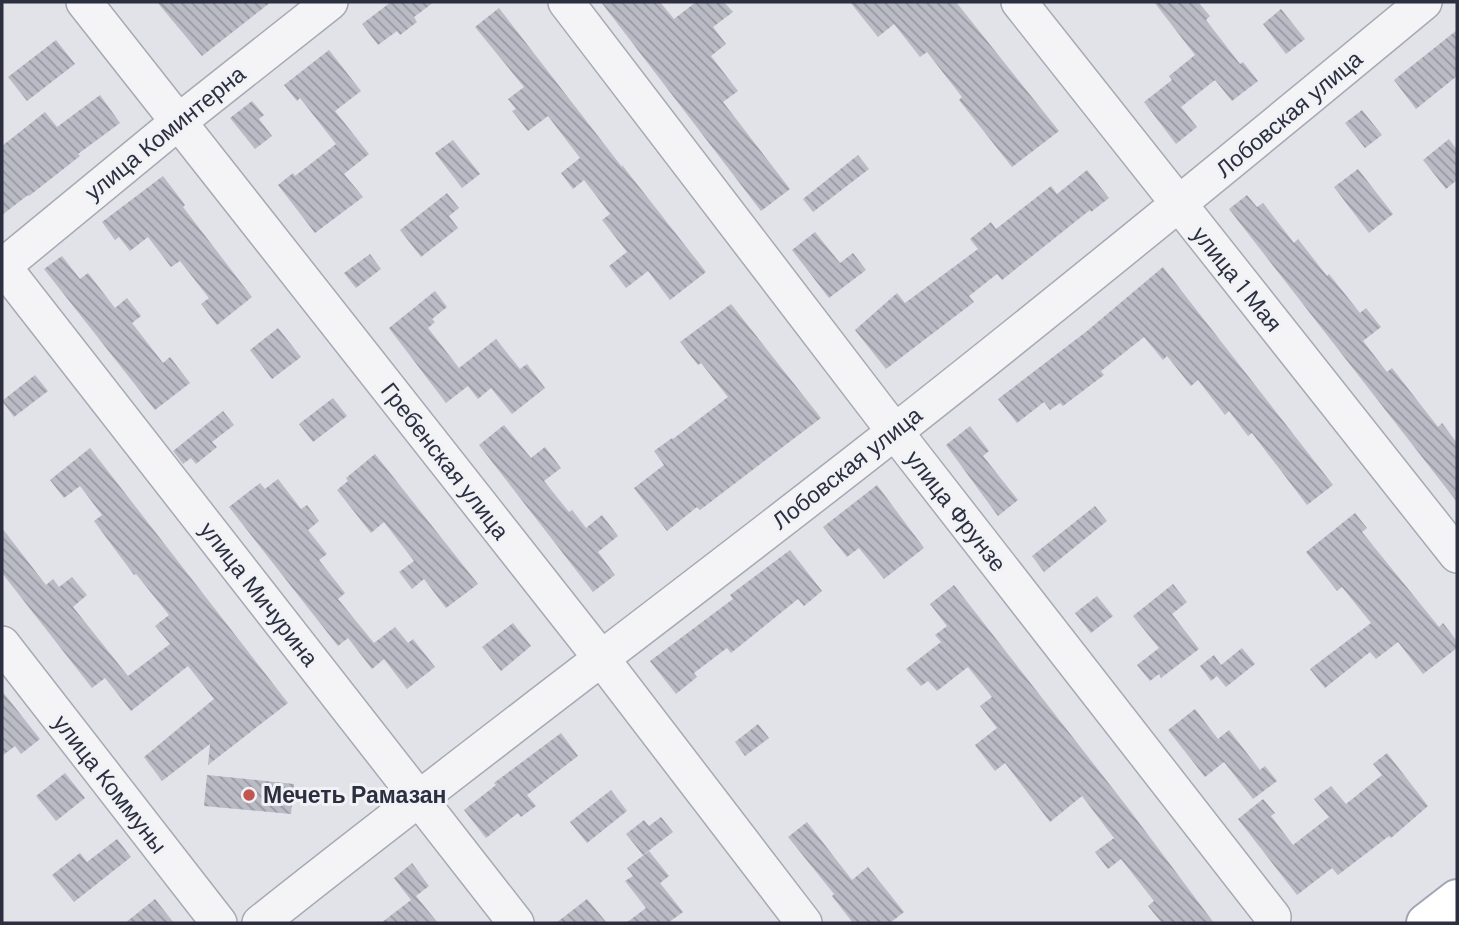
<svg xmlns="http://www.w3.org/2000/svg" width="1459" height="925" font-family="'DM Sans',sans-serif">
<defs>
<pattern id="building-back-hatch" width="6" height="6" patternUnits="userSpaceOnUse" patternTransform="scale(1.75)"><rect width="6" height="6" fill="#b9bbc5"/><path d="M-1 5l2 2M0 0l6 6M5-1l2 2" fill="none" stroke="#9798a1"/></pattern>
</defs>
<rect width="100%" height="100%" fill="#e1e3e9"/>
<path fill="url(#building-back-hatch)" d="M 157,2 L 271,2 L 202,56 Z
M 391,2 L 434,2 L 414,17 L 417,22 L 400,35 L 397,31 L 378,45 L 362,24 Z
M 601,2 L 660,2 L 674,19 L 696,2 L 724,2 L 733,12 L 713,27 L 726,44 L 711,56 L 738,91 L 723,102 L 790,189 L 761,211 Z
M 850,2 L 956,2 L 1059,131 L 1012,167 L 959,100 L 962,97 L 927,52 L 920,57 L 894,24 L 878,37 Z
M 1154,2 L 1198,2 L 1210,16 L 1206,20 L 1240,64 L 1243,62 L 1258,81 L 1232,101 L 1215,80 L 1181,107 L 1197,127 L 1176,144 L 1144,102 L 1172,80 L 1169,76 L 1195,55 Z
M 499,8 L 622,167 L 622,165 L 706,272 L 670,300 L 648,271 L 626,288 L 609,266 L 627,252 L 602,220 L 610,214 L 584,180 L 573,189 L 561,173 L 580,158 L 548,116 L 528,131 L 512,111 L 516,109 L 508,99 L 524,87 L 475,27 Z
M 1281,9 L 1305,39 L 1286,54 L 1263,24 Z
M 1457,30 L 1457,76 L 1416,109 L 1394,80 Z
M 56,40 L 75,64 L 27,101 L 8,77 Z
M 329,50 L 361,91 L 335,111 L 369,154 L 344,174 L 363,197 L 315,233 L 278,185 L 293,173 L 295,176 L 336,144 L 300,98 L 297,101 L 284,85 Z
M 100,95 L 120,123 L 78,154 L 80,156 L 29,196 L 28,195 L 2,215 L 2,146 L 45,112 L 57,127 Z
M 252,101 L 264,115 L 259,119 L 272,136 L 255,149 L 230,118 Z
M 1362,110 L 1382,135 L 1365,148 L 1345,123 Z
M 1449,139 L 1457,150 L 1457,180 L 1446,189 L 1423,160 Z
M 453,140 L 480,174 L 462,188 L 435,153 Z
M 858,155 L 869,169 L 813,212 L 803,199 Z
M 1358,169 L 1393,214 L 1369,233 L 1334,187 Z
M 1087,170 L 1109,198 L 1091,212 L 1090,210 L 1002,280 L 997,274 L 969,296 L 974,302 L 886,369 L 855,330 L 897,293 L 905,303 L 978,249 L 970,239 L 991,222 L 996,229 L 1051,186 L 1057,194 Z
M 163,176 L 185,205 L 183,207 L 252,297 L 217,325 L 201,304 L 209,298 L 180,261 L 171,267 L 148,237 L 130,251 L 119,237 L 115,240 L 102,222 Z
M 447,193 L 459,208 L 449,216 L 458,228 L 421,257 L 400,230 Z
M 1247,195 L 1257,207 L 1263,203 L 1294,243 L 1298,239 L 1327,276 L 1329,274 L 1360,313 L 1366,308 L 1381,327 L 1363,341 L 1387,372 L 1392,368 L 1438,427 L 1442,423 L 1457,443 L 1457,502 L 1229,209 Z
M 815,232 L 840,263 L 853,253 L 866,270 L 829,298 L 792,250 Z
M 370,254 L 381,269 L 356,288 L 344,273 Z
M 62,256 L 80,279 L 88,273 L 115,308 L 127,298 L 141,316 L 132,323 L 163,363 L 170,357 L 190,383 L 155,410 L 44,269 Z
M 1163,267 L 1333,485 L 1307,505 L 1252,433 L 1248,436 L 1229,411 L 1225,415 L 1198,380 L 1191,386 L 1167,356 L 1163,360 L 1144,337 L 1101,371 L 1104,375 L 1063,406 L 1060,403 L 1050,410 L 1044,402 L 1017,423 L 998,399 L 1087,331 Z
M 435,291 L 447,307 L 432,319 L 435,322 L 428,328 L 459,368 L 496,339 L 520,369 L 527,364 L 545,388 L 512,414 L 491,388 L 478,399 L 468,386 L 446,403 L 389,328 Z
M 731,304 L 821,418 L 700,510 L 697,507 L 667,531 L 634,488 L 664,465 L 654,451 L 672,438 L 673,439 L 728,397 L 701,363 L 698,365 L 680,342 Z
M 278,328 L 301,357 L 272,379 L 250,350 Z
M 35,375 L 48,391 L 14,417 L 2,401 Z
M 333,398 L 347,416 L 313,442 L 299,424 Z
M 223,411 L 234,425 L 212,442 L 217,447 L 196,464 L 191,458 L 183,464 L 173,451 Z
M 504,425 L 531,458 L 545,447 L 561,468 L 544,481 L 569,512 L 572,510 L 586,528 L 602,515 L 618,536 L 598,552 L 615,575 L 593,592 L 479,445 Z
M 970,426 L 989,451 L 983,456 L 1018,500 L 998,516 L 946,445 Z
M 90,448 L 288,703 L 208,765 L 210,744 L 162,781 L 144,757 L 214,699 L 188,666 L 131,711 L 105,678 L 92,688 L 2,573 L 2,528 L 46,585 L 53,579 L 59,587 L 72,577 L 87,595 L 73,607 L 128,676 L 170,644 L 155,626 L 169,615 L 136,574 L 134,575 L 94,521 L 102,515 L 80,486 L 64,498 L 50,480 Z
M 375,454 L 478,584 L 446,608 L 424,579 L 412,589 L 399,572 L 414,561 L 384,522 L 371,533 L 337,490 L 348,481 L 346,478 Z
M 278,479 L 301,509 L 307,505 L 319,521 L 308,530 L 327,554 L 319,560 L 345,593 L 338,599 L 374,643 L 395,627 L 408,643 L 413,639 L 435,667 L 407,689 L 384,659 L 372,669 L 348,638 L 338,646 L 229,507 L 260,483 L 265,489 Z
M 877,485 L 924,548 L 884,579 L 859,548 L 847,557 L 823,527 Z
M 1095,506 L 1107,521 L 1044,572 L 1032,556 Z
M 1355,513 L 1367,528 L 1362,532 L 1439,627 L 1443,623 L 1457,641 L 1457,648 L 1423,674 L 1398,642 L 1376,659 L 1370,652 L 1325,688 L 1310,669 L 1371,623 L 1342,587 L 1337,591 L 1306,552 Z
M 790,550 L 822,591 L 804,606 L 798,599 L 731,653 L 727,648 L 694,673 L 697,677 L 676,694 L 650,661 L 733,599 L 730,595 Z
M 1173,584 L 1187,602 L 1172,614 L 1199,649 L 1161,678 L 1159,674 L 1150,681 L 1137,665 L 1159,648 L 1133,616 Z
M 954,585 L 1128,808 L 1214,923 L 1162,923 L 1148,906 L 1154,901 L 1121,859 L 1108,869 L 1095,852 L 1114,838 L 1082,796 L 1050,822 L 1005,763 L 995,771 L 975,745 L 997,728 L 980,706 L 992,697 L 968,667 L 937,691 L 928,681 L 921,686 L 906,669 L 941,642 L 935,635 L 947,626 L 930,604 Z
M 1097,596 L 1113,616 L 1091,633 L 1075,613 Z
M 513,623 L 531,646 L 501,671 L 482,647 Z
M 1242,648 L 1255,664 L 1226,687 L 1217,676 L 1211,681 L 1200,666 L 1214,655 L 1221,665 Z
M 2,691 L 40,739 L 21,754 L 15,746 L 2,756 Z
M 1195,709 L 1218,739 L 1229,730 L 1260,770 L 1265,766 L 1277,781 L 1253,799 L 1224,762 L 1205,777 L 1168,730 Z
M 758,724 L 769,738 L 745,756 L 735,742 Z
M 561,733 L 578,756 L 527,795 L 536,806 L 521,817 L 518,813 L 486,838 L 464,810 L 496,785 L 494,783 Z
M 1387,753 L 1428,806 L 1391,838 L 1389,836 L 1338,875 L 1332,868 L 1297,895 L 1238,819 L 1263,799 L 1275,813 L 1271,816 L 1293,845 L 1329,817 L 1314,799 L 1331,786 L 1346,804 L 1382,775 L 1373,764 Z
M 65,773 L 85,798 L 56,821 L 36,796 Z
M 207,775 L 294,784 L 291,814 L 204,806 Z
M 611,790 L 627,811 L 587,843 L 570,822 Z
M 661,817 L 673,832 L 643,855 L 626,834 L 644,820 L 649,826 Z
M 807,822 L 852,880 L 868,867 L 904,912 L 890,923 L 853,923 L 832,896 L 834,894 L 788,837 Z
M 117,839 L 131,857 L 74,902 L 52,875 L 80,853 L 87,862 Z
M 649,851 L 669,876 L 660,883 L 683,912 L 668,923 L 626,923 L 646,908 L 625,881 L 633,876 L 627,868 Z
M 412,863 L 429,886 L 416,896 L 438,923 L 381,923 L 411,900 L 394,878 Z
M 155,899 L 174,923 L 125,923 Z
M 587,899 L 607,923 L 556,923 Z"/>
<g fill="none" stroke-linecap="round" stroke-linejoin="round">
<g stroke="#a7a9b3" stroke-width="38">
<path id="minor" d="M 84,2 L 601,658 L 804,923
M 566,2 L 895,432 L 1273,917
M 1019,2 L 1457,555
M 2,265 L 516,923
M 2,267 L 177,123 L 330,2
M 2,644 L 219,923
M 260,923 C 470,756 686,596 897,430 C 1075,290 1250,146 1424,2"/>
</g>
<g stroke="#a2a5b3" stroke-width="42">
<path id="major" d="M 1426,923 L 1457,899"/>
</g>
<use href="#minor" stroke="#f4f4f7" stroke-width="35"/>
<use href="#major" stroke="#fff" stroke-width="38"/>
</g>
<circle fill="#c35551" stroke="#f1f2f6" stroke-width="2.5" cx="249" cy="795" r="7"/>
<g text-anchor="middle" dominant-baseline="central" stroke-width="6" stroke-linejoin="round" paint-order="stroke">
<g font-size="23" fill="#2b2f3f" stroke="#f1f2f6">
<text transform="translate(1289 114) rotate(-40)">Лобовская улица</text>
<text transform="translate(165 133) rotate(-39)">улица Коминтерна</text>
<text transform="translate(1237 279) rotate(51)">улица 1 Мая</text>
<text transform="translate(445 461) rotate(52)">Гребенская улица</text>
<text transform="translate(847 468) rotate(-38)">Лобовская улица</text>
<text transform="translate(956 511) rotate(52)">улица Фрунзе</text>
<text transform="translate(259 594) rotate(52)">улица Мичурина</text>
<text transform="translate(110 784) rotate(52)">улица Коммуны</text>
</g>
<g font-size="23" font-weight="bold" fill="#2b2f3f" stroke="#f1f2f6" text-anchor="start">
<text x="263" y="795">Мечеть Рамазан</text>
</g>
</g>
<rect width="1459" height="925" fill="none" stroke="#2b2f3f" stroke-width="7"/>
</svg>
